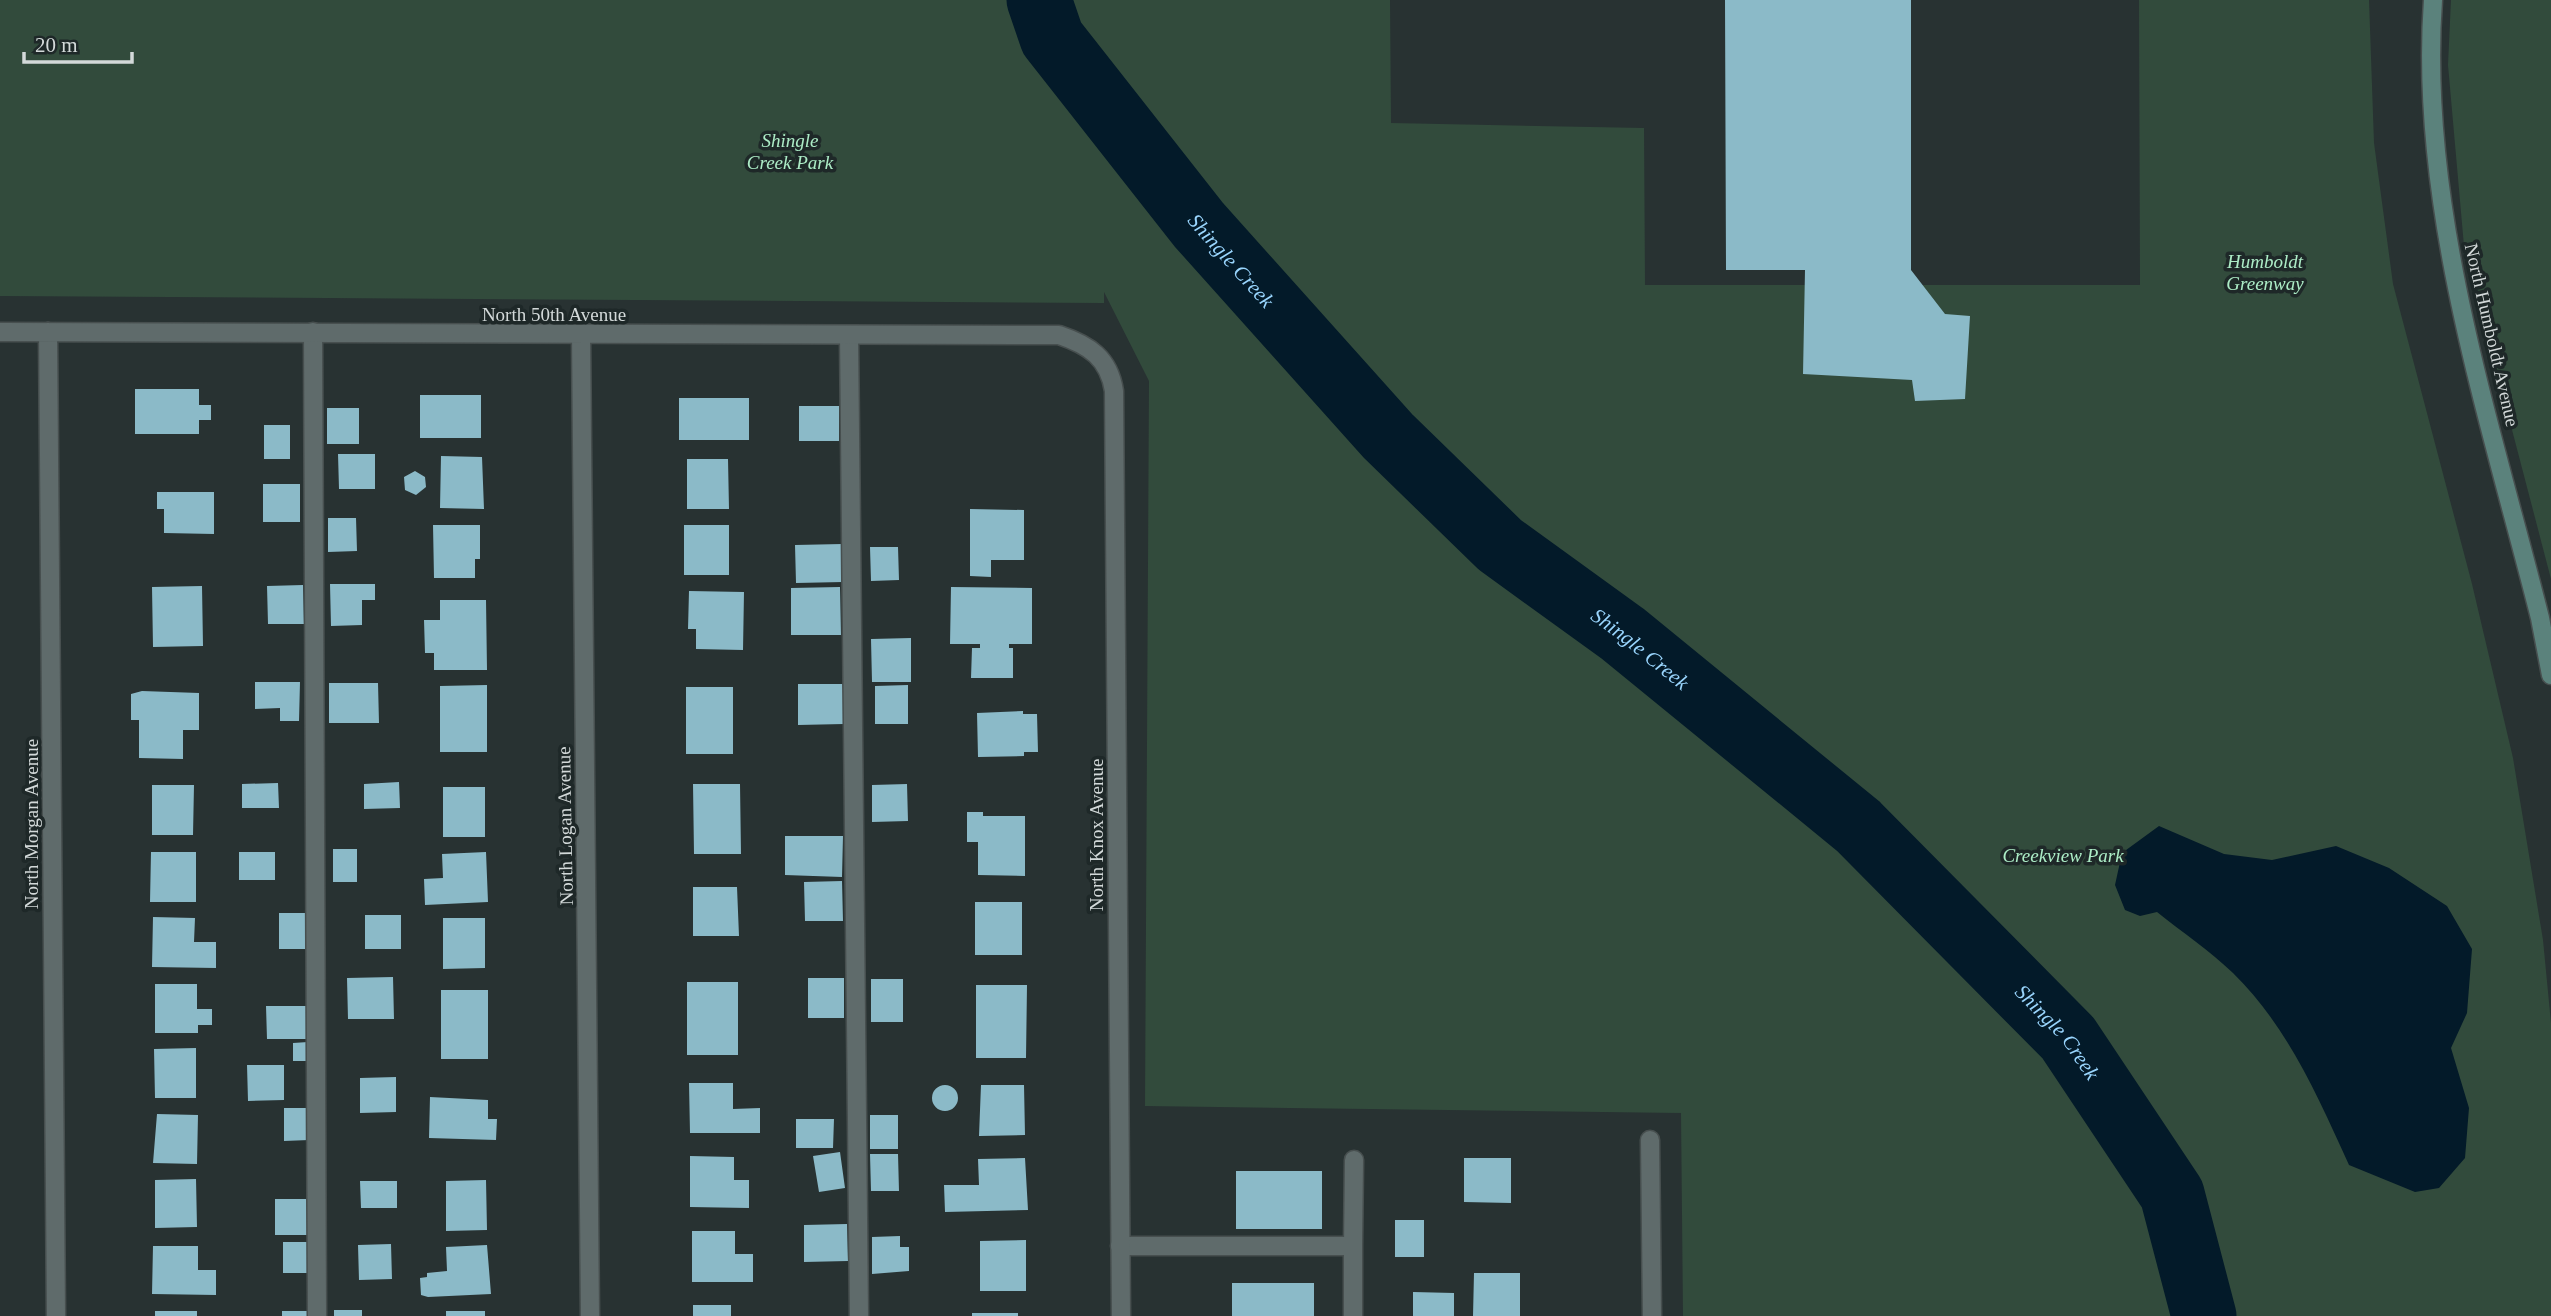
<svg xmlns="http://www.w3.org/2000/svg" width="2551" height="1316" font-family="'Times New Roman',serif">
<rect width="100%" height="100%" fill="#283232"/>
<path fill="#324b3c" d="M 0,0 L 1390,0 L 1391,123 L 1644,128 L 1645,285 L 2140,285 L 2139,0 L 2369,0 L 2374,143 L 2393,284 L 2472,584 L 2513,758 L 2543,940 L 2551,1023 L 2551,1316 L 1683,1316 L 1681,1113 L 1145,1106 L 1149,381 L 1104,292 L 1104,303 L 0,296 Z
M 2451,0 L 2551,0 L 2551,579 L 2464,246 L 2448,65 Z"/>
<path fill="#031a29" d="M 2159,826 L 2224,854 L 2272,860 L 2336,846 L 2389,868 L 2447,906 L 2472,949 L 2467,1013 L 2451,1048 L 2469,1108 L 2465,1158 L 2439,1188 L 2415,1192 L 2349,1165 C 2318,1097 2288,1027 2233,973 C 2210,951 2182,932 2157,912 L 2140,916 L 2125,910 L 2115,885 L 2122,853 Z"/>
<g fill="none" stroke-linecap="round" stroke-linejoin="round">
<path stroke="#031a29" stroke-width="65" id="s1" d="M 1039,0 L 1052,38 L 1199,225 L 1388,436 L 1500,545 L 1623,634 L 1858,826 L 2068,1038 L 2172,1194 L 2204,1316"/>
</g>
<path fill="#8bbac8" d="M 1725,0 L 1911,0 L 1911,270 L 1945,314 L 1970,316 L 1965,399 L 1915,401 L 1912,380 L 1803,374 L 1805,270 L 1726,270 Z
M 135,389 L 199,389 L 199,405 L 211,405 L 211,420 L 199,420 L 199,434 L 135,434 Z
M 420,395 L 481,395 L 481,438 L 420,438 Z
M 679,398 L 749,398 L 749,440 L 679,440 Z
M 799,406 L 839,406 L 839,441 L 799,441 Z
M 327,408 L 359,408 L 359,444 L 327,444 Z
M 264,425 L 290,425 L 290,459 L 264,459 Z
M 338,454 L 375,454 L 375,489 L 339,489 Z
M 441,456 L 482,457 L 484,509 L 440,508 Z
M 687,459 L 728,459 L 729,509 L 687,509 Z
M 415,471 L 425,477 L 426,487 L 416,495 L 405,490 L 404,477 Z
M 263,484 L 300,484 L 300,522 L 263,522 Z
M 157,492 L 214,492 L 214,534 L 164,533 L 164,509 L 157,509 Z
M 970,509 L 1024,510 L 1024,560 L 991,560 L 991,577 L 970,576 Z
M 328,518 L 356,518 L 357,551 L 328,552 Z
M 433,525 L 480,525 L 480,559 L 475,559 L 475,578 L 434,578 Z
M 684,525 L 729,525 L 729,575 L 684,575 Z
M 842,544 L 843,582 L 796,583 L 795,545 Z
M 870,547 L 898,547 L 899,580 L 871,581 Z
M 330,584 L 375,584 L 375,600 L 362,600 L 362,625 L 331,626 Z
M 303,585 L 304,624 L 268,624 L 267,586 Z
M 202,586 L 203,646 L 153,647 L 152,587 Z
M 840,587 L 841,635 L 791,635 L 791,588 Z
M 951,587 L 1032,588 L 1032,644 L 1009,644 L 1009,648 L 1013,648 L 1013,678 L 971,678 L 972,648 L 980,648 L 980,644 L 950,644 Z
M 689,591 L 744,592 L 743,650 L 696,649 L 696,629 L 688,629 Z
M 440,600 L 486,600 L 487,670 L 434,670 L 434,653 L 425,653 L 424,620 L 440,620 Z
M 911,638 L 911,682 L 872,682 L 871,639 Z
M 255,682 L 300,682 L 299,721 L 280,721 L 280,708 L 255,709 Z
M 329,683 L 378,683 L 379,723 L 329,723 Z
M 798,684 L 844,684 L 844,724 L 798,725 Z
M 487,685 L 487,752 L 440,752 L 440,686 Z
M 908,685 L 908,724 L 875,724 L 875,686 Z
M 686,687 L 733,687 L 733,754 L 686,754 Z
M 142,691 L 199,693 L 199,730 L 183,730 L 183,759 L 139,758 L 139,720 L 131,720 L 131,694 Z
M 1023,711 L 1023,714 L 1037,714 L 1038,752 L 1024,752 L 1024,756 L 978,757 L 977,713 Z
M 399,782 L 400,808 L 364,809 L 364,784 Z
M 278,783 L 279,808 L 242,808 L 242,784 Z
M 693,784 L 740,784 L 741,854 L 694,854 Z
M 907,784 L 908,821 L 872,822 L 872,785 Z
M 152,785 L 194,785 L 193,835 L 152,835 Z
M 443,787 L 485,787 L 485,837 L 443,837 Z
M 967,812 L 983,812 L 983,816 L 1025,816 L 1025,876 L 978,875 L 978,842 L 967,842 Z
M 785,836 L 843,836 L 842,877 L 785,875 Z
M 333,849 L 357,849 L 357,882 L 333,882 Z
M 151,852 L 196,852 L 196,902 L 150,902 Z
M 239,852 L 275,852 L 275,880 L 239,880 Z
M 486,852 L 488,902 L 425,905 L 424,879 L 443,878 L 442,854 Z
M 842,881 L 843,921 L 805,921 L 804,882 Z
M 693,887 L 737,887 L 739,936 L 693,936 Z
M 975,902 L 1022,902 L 1022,955 L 975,955 Z
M 279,913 L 307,913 L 307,949 L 279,949 Z
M 365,915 L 401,915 L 401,949 L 365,949 Z
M 153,917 L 195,918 L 194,942 L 216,942 L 216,968 L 152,967 Z
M 443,918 L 485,918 L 485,968 L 443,969 Z
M 393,977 L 394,1019 L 348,1019 L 347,978 Z
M 808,978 L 844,978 L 844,1018 L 808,1018 Z
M 871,979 L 903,979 L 903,1022 L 871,1022 Z
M 687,982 L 738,982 L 738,1055 L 687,1055 Z
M 155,984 L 197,984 L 197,1009 L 212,1009 L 212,1025 L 198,1025 L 198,1033 L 155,1033 Z
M 976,985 L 1027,985 L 1026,1058 L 976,1058 Z
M 441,990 L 488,990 L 488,1059 L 441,1059 Z
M 266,1006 L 308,1006 L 308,1039 L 267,1039 Z
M 308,1042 L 308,1061 L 293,1061 L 293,1043 Z
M 196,1048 L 196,1098 L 155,1098 L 154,1049 Z
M 247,1065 L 284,1065 L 284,1100 L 248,1101 Z
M 396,1077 L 396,1112 L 360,1113 L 360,1078 Z
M 689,1083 L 733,1083 L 733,1109 L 760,1108 L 760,1133 L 690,1133 Z
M 981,1085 L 1024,1085 L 1025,1135 L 979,1136 Z
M932 1098a13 13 0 1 1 26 0a13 13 0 1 1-26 0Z
M 430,1097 L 488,1100 L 488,1119 L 497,1119 L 496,1140 L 429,1138 Z
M 284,1108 L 309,1108 L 309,1140 L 284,1141 Z
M 157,1114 L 198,1115 L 197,1164 L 153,1163 Z
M 870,1115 L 898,1115 L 898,1149 L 870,1149 Z
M 796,1119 L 834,1119 L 833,1148 L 796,1148 Z
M 840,1152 L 845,1188 L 819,1192 L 813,1156 Z
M 870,1154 L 898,1154 L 899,1191 L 871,1191 Z
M 690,1156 L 734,1157 L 734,1180 L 749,1180 L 749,1208 L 690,1207 Z
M 1025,1158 L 1028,1210 L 945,1212 L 944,1185 L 979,1185 L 978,1159 Z
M 1464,1158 L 1511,1158 L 1511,1203 L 1464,1202 Z
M 1236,1171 L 1322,1171 L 1322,1229 L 1236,1229 Z
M 196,1179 L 197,1227 L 155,1228 L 155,1180 Z
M 486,1180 L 487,1230 L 446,1231 L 446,1181 Z
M 360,1181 L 397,1181 L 397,1208 L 361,1208 Z
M 275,1199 L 309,1199 L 310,1235 L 275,1235 Z
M 1395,1220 L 1424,1220 L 1424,1257 L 1395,1257 Z
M 847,1224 L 848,1261 L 804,1262 L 804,1225 Z
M 692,1231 L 735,1231 L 735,1254 L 753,1254 L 753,1282 L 692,1282 Z
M 900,1236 L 900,1247 L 909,1247 L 909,1271 L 872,1274 L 872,1237 Z
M 1026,1240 L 1026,1291 L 980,1291 L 980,1241 Z
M 283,1242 L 311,1242 L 311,1273 L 283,1273 Z
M 391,1244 L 392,1279 L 359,1280 L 358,1245 Z
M 487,1245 L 491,1294 L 428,1297 L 421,1295 L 420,1278 L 427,1277 L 427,1273 L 447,1271 L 446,1247 Z
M 153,1246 L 198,1246 L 198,1270 L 216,1270 L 216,1295 L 152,1294 Z
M 1474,1273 L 1520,1273 L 1520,1316 L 1473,1316 Z
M 1232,1283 L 1314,1283 L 1314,1316 L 1232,1316 Z
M 1413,1292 L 1454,1293 L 1454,1316 L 1413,1316 Z
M 693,1305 L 731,1305 L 731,1316 L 693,1316 Z
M 334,1310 L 362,1310 L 362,1316 L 334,1316 Z
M 155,1311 L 197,1311 L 197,1316 L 155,1316 Z
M 282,1311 L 308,1311 L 308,1316 L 282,1316 Z
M 446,1311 L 485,1311 L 485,1316 L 446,1316 Z
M 972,1313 L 1018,1313 L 1018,1316 L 972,1316 Z"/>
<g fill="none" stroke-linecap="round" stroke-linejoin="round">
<g stroke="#474f4f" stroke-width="21">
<path id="lane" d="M 313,332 L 317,1316
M 849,335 L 859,1316
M 1120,1246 L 1353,1246 L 1353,1316
M 1353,1246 L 1354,1160"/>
</g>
<g stroke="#474f4f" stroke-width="21">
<path id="street" d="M 0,332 L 1059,335 C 1089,345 1109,358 1114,391 L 1121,1316
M 48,332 L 56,1316
M 581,335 L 590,1316
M 1650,1140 L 1652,1316"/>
</g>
<g stroke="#474f4f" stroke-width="21">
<path id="secondary" d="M 2433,0 C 2418,206 2490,420 2540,618 L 2551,675"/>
</g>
<use href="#lane" stroke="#5f6b6b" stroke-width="18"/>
<use href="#street" stroke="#5f6b6b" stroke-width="18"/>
<use href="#secondary" stroke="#5b827c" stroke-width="18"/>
</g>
<g text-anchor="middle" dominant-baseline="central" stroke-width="7" stroke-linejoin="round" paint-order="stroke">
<g font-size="19" font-style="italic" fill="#acecc6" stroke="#1e2828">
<text x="790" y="140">Shingle<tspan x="790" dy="22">Creek Park</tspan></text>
<text x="2265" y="261">Humboldt<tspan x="2265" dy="22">Greenway</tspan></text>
<text x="2063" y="855">Creekview Park</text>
</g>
<g font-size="19" fill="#d3d9d9" stroke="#1e2828">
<text x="554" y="314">North 50th Avenue</text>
<text transform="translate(2492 335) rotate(77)">North Humboldt Avenue</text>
<text transform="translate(31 824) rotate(-90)">North Morgan Avenue</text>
<text transform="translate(565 826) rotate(-91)">North Logan Avenue</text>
<text transform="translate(1096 835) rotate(-90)">North Knox Avenue</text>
</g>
<g font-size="21" font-style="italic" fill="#99d5fd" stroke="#1e2828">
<text stroke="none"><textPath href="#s1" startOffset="326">Shingle Creek</textPath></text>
<text stroke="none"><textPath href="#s1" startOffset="892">Shingle Creek</textPath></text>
<text stroke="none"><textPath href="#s1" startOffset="1460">Shingle Creek</textPath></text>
</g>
</g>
<path d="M24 52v10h108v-10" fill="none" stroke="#d3d9d9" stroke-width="3.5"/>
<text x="35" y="52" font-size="21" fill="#d3d9d9" stroke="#1e2828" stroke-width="5" paint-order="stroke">20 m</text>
</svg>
